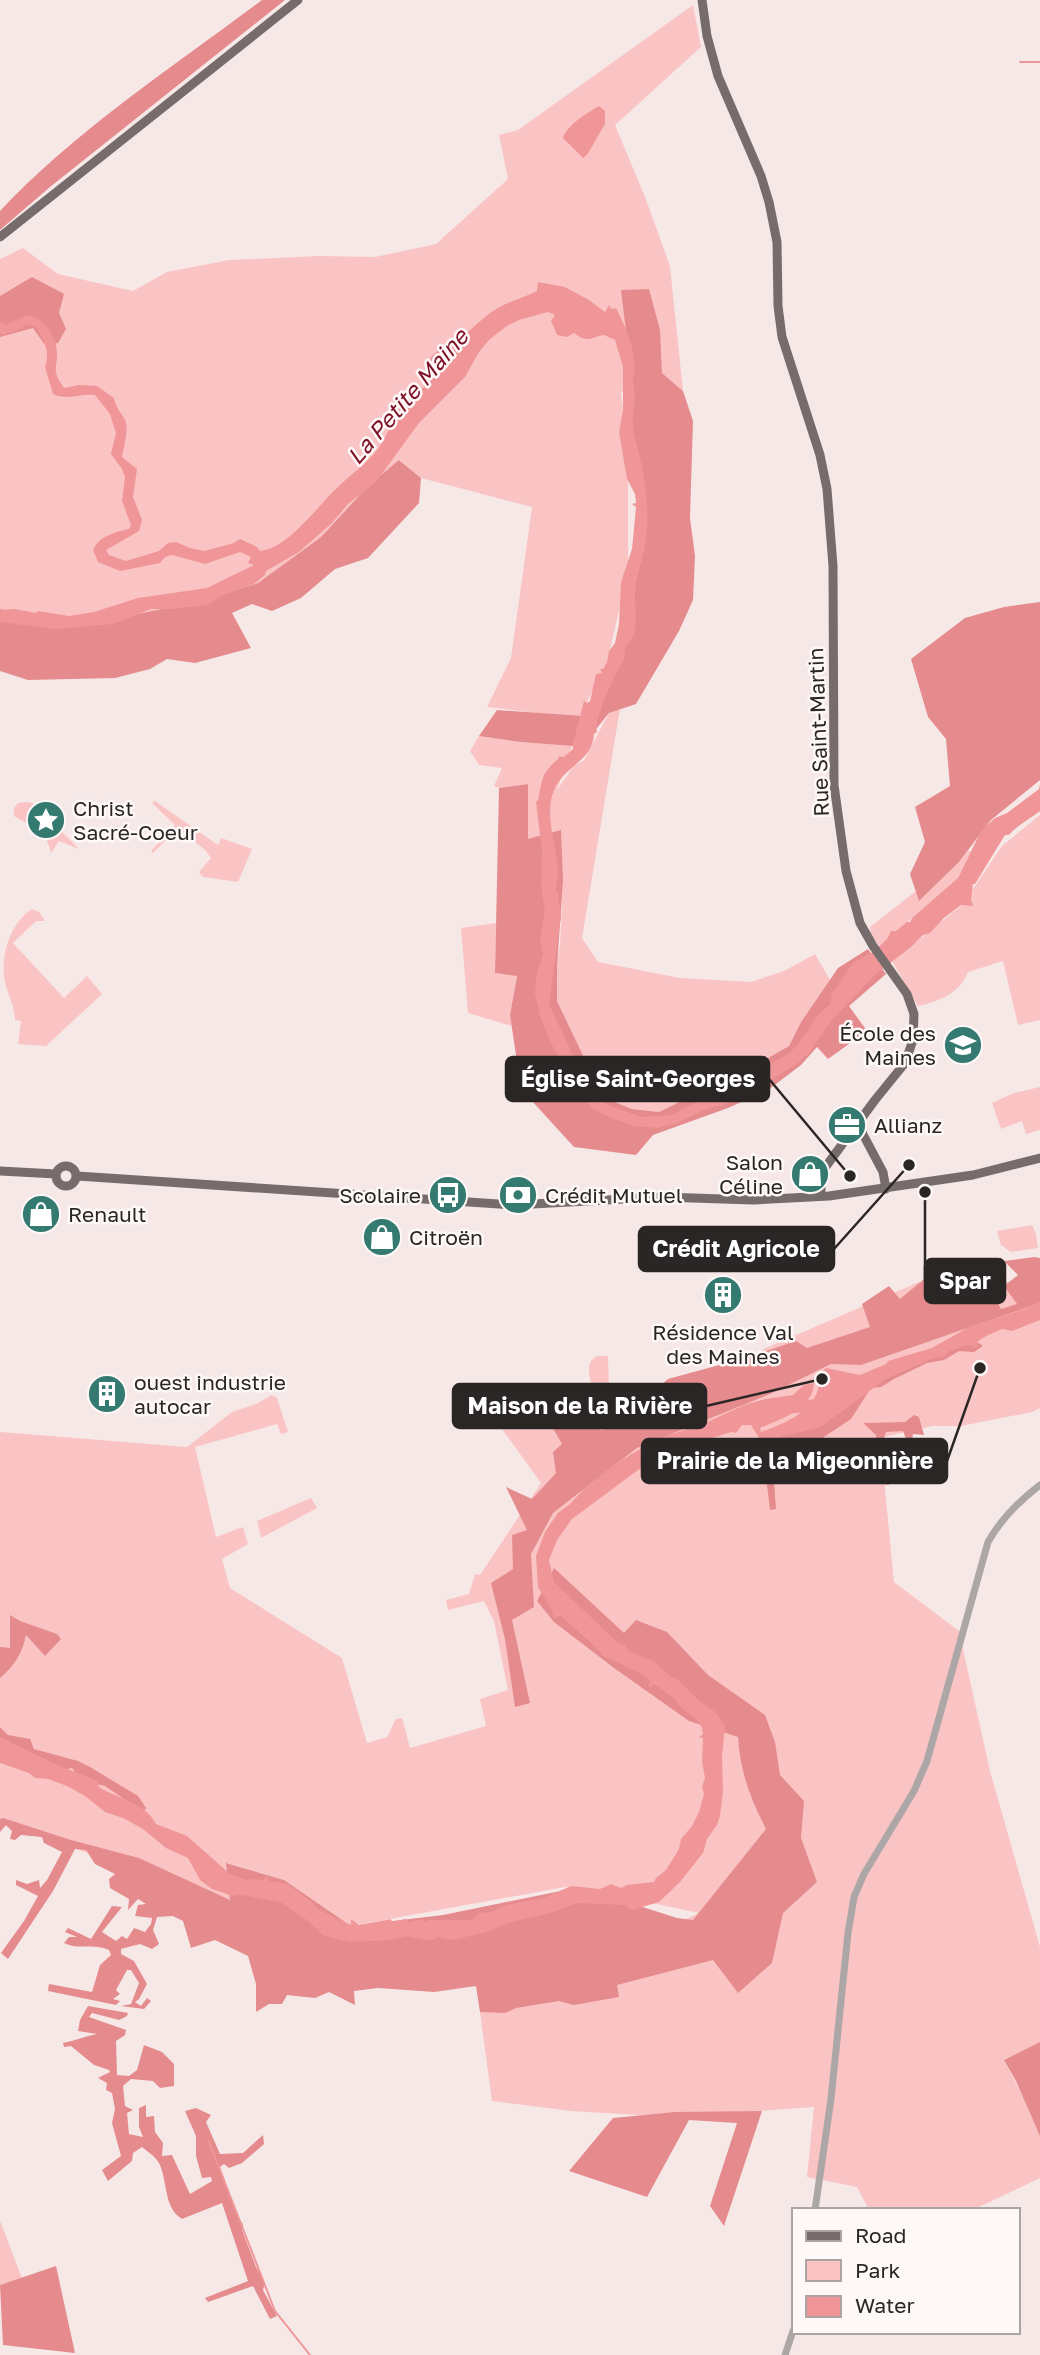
<svg xmlns="http://www.w3.org/2000/svg" width="1040" height="2355" font-family="'Golos Text',sans-serif">
<rect width="100%" height="100%" fill="#f7e8e8"/>
<path fill="#fac4c4" d="M 693,5 L 701,47 L 615,125 L 645,197 L 670,266 L 683,391 L 662,373 L 621,392 L 628,460 L 628,572 L 607,662 L 579,718 L 487,707 L 511,658 L 532,507 L 421,478 L 400,460 L 368,486 L 321,537 L 258,583 L 201,601 L 83,625 L 0,609 L 0,259 L 23,248 L 58,274 L 133,291 L 167,272 L 229,260 L 319,256 L 375,257 L 436,244 L 508,179 L 499,135 L 518,130 Z
M 620,709 L 582,938 L 598,962 L 680,978 L 751,982 L 784,971 L 815,954 L 830,980 L 801,1022 L 789,1046 L 747,1070 L 724,1086 L 685,1099 L 659,1112 L 632,1109 L 603,1097 L 557,1001 L 557,991 L 553,991 L 560,945 L 562,902 L 556,886 L 528,839 L 528,784 L 499,788 L 494,786 L 502,768 L 479,765 L 470,751 L 479,736 L 520,742 L 572,746 L 557,790 L 573,767 L 584,760 L 609,713 Z
M 155,801 L 218,845 L 221,838 L 252,849 L 238,882 L 203,877 L 199,872 L 211,858 L 205,850 L 178,828 L 153,853 L 151,851 L 175,825 L 152,803 Z
M 26,802 L 32,803 L 39,808 L 79,849 L 59,841 L 51,853 C 45,826 34,829 14,816 L 14,808 L 18,803 Z
M 1040,815 L 1040,1020 L 1018,1025 L 1003,961 L 968,972 C 959,994 940,1001 918,1006 L 892,961 L 962,905 L 1002,846 Z
M 968,851 L 971,851 L 957,880 L 879,946 L 871,934 L 870,927 L 916,891 L 920,900 L 959,862 Z
M 32,909 L 39,912 L 45,921 L 36,921 L 13,943 L 64,998 L 87,976 L 102,994 L 46,1046 L 18,1044 L 21,1021 L 15,1020 C 15,1005 6,992 4,977 C 1,954 11,922 32,909 Z
M 496,923 L 495,973 L 517,975 L 510,1015 L 512,1026 L 468,1013 L 461,928 Z
M 1040,1087 L 1040,1130 L 1026,1134 L 1022,1121 L 1001,1129 L 992,1103 L 1014,1093 Z
M 1032,1225 L 1036,1234 L 1038,1248 L 1011,1252 L 1001,1245 L 997,1231 Z
M 1040,1273 L 1040,1408 L 1032,1412 L 961,1426 L 933,1426 L 880,1438 L 894,1582 L 959,1631 L 990,1771 L 1040,1947 L 1040,2042 L 1004,2060 L 1040,2129 L 1040,2178 L 973,2210 L 869,2210 L 857,2187 L 807,2177 L 814,2107 L 671,2117 L 571,2111 L 492,2101 L 480,2012 L 699,1913 L 571,1886 L 351,1926 L 284,1880 L 227,1863 L 231,1900 L 0,1824 L 0,1432 L 187,1447 L 232,1412 L 256,1404 L 272,1395 L 277,1398 L 288,1432 L 281,1434 L 277,1424 L 195,1447 L 216,1537 L 243,1527 L 248,1544 L 222,1559 L 230,1588 L 342,1658 L 367,1743 L 387,1737 L 396,1719 L 402,1718 L 410,1748 L 486,1726 L 480,1699 L 508,1690 L 494,1621 L 484,1601 L 448,1610 L 446,1600 L 469,1594 L 475,1574 L 480,1575 L 541,1483 L 502,1429 L 529,1411 L 579,1391 L 648,1389 L 713,1371 L 919,1282 L 1015,1282 Z
M 597,1356 L 608,1356 L 609,1386 L 592,1388 C 590,1376 584,1363 597,1356 Z
M 311,1498 L 317,1508 L 261,1538 L 257,1521 Z
M 0,2221 L 22,2278 L 0,2285 Z"/>
<path fill="#e58b8d" d="M 262,0 L 285,0 L 50,187 L 0,230 L 0,211 C 75,131 174,66 262,0 Z
M 32,277 L 64,294 L 59,313 L 66,329 L 58,343 L 45,345 L 33,328 L 0,337 L 0,296 Z
M 649,289 L 660,330 L 662,373 L 683,391 L 693,421 L 690,518 L 695,556 L 693,600 L 679,631 L 636,704 L 609,713 L 588,739 L 572,746 L 520,742 L 479,736 L 497,710 L 583,716 L 619,660 L 641,536 L 636,475 L 628,460 L 629,356 L 621,290 Z
M 399,460 L 421,478 L 419,503 L 368,558 L 335,569 L 301,598 L 272,611 L 252,604 L 232,613 L 251,648 L 195,663 L 167,659 L 150,669 L 115,678 L 28,680 L 0,671 L 0,609 L 83,625 L 201,601 L 258,583 L 321,537 L 368,486 Z
M 1040,602 L 1040,780 L 991,820 L 959,862 L 919,901 L 910,874 L 925,842 L 915,807 L 950,786 L 946,739 L 928,717 L 911,659 L 965,618 L 1004,607 Z
M 528,784 L 528,839 L 561,830 L 563,880 L 557,967 L 557,1001 L 603,1097 L 632,1109 L 659,1112 L 685,1099 L 724,1086 L 747,1070 L 789,1046 L 801,1022 L 838,968 L 868,949 L 886,974 L 849,1006 L 867,1031 L 828,1059 L 817,1047 L 801,1065 L 768,1090 L 728,1108 L 653,1135 L 636,1155 L 574,1147 L 521,1089 L 510,1015 L 517,976 L 495,973 L 499,788 Z
M 1034,1257 L 1040,1258 L 1040,1303 L 861,1365 L 831,1364 L 770,1394 L 637,1448 L 553,1513 L 531,1554 L 534,1607 L 512,1620 L 530,1703 L 515,1707 L 505,1639 L 491,1583 L 513,1569 L 512,1535 L 527,1530 L 506,1487 L 532,1499 L 556,1473 L 553,1452 L 562,1444 L 551,1425 L 565,1426 L 581,1405 L 601,1430 L 617,1422 L 668,1379 L 752,1356 L 796,1341 L 807,1348 L 870,1327 L 862,1304 L 889,1286 L 900,1299 L 928,1276 L 950,1269 L 956,1291 L 986,1281 L 1001,1309 L 1017,1304 L 1004,1286 L 1018,1275 L 1004,1261 Z
M 973,1339 L 983,1346 L 974,1352 L 959,1351 L 944,1360 L 927,1363 L 894,1379 L 881,1387 L 871,1388 L 851,1419 L 821,1439 L 805,1444 L 780,1446 L 768,1456 L 773,1467 L 776,1509 L 770,1510 L 765,1468 L 756,1442 L 872,1383 Z
M 914,1415 L 919,1417 L 924,1435 L 913,1434 L 912,1440 L 920,1451 L 936,1458 L 936,1466 L 920,1460 L 916,1466 L 908,1464 L 907,1441 L 903,1431 L 886,1432 C 881,1443 889,1450 888,1461 C 886,1471 887,1475 889,1485 L 878,1483 C 879,1466 876,1452 876,1435 L 863,1423 L 905,1422 Z
M 554,1568 L 624,1633 L 636,1620 L 667,1632 L 708,1675 L 765,1715 L 775,1742 L 780,1775 L 804,1801 L 801,1838 L 817,1882 L 783,1913 L 772,1963 L 738,1993 L 713,1960 L 617,1985 L 619,1997 L 574,2005 L 559,2001 L 516,2008 L 505,2013 L 480,2012 L 476,1986 L 434,1992 L 378,1988 L 354,1991 L 355,2005 L 329,1992 L 315,1998 L 287,1995 L 282,2004 L 269,2004 L 256,2012 L 256,1984 L 248,1956 L 215,1940 L 191,1948 L 183,1921 L 173,1916 L 157,1917 L 153,1930 L 159,1944 L 152,1949 L 140,1944 L 121,1949 L 121,1954 L 134,1961 L 147,1984 L 139,1999 L 135,2002 L 141,2006 L 147,1998 L 151,2001 L 144,2009 L 121,2006 L 131,2004 L 139,1983 L 131,1970 L 127,1970 L 116,1990 L 120,1994 L 113,1999 L 120,2001 L 116,2005 L 48,1991 L 49,1984 L 92,1992 L 100,1965 L 111,1955 L 109,1950 C 92,1942 79,1951 64,1943 L 69,1937 L 77,1937 L 65,1932 L 68,1928 L 91,1939 L 112,1906 L 122,1907 L 102,1932 L 116,1941 L 122,1936 L 127,1939 L 134,1928 L 145,1932 L 151,1924 L 152,1918 L 135,1916 L 138,1905 L 146,1904 L 138,1899 L 128,1910 L 129,1899 L 110,1888 L 109,1879 L 115,1874 L 95,1864 L 86,1850 L 75,1849 L 53,1891 L 8,1959 L 1,1953 L 24,1921 L 38,1896 L 16,1885 L 16,1880 L 27,1884 L 39,1880 L 40,1888 L 47,1880 L 62,1852 L 44,1843 L 42,1837 L 21,1835 L 15,1840 L 10,1839 L 12,1831 L 6,1825 L 0,1832 L 0,1819 L 3,1818 L 71,1840 L 139,1858 L 230,1900 L 226,1863 L 284,1880 L 351,1926 L 443,1915 L 580,1887 L 677,1918 L 693,1920 L 766,1829 C 750,1798 740,1771 738,1737 L 689,1721 L 614,1668 L 554,1622 L 537,1601 Z
M 10,1615 L 20,1621 L 57,1634 L 61,1639 L 45,1656 L 26,1635 C 22,1654 15,1665 0,1678 L 0,1647 L 10,1648 Z
M 0,1727 L 8,1735 L 30,1739 L 34,1749 L 78,1761 L 90,1767 L 138,1796 L 146,1808 L 143,1812 L 105,1786 L 81,1780 L 72,1768 L 59,1771 L 0,1741 Z
M 88,2006 L 128,2013 L 127,2016 L 119,2020 L 92,2013 L 89,2017 L 126,2030 L 125,2035 L 116,2041 L 117,2075 L 129,2076 L 137,2070 L 144,2045 L 162,2052 L 174,2064 L 174,2086 L 160,2088 L 153,2081 L 131,2079 L 123,2086 L 125,2106 L 133,2110 L 127,2113 L 129,2134 L 143,2137 L 139,2127 L 139,2108 L 146,2105 L 146,2117 L 154,2116 L 155,2132 L 163,2143 L 162,2156 L 172,2155 L 190,2194 L 212,2181 L 211,2177 L 202,2178 L 196,2156 L 196,2136 L 185,2111 L 196,2108 L 211,2115 L 206,2122 L 220,2154 L 243,2153 L 263,2135 L 264,2144 L 242,2163 L 229,2168 L 224,2164 L 220,2167 L 239,2220 L 243,2224 L 242,2230 L 256,2267 L 265,2283 L 263,2290 L 277,2316 L 270,2319 L 253,2286 L 208,2302 L 205,2298 L 248,2281 L 222,2203 L 182,2219 C 163,2207 168,2181 159,2163 C 155,2156 148,2152 142,2147 L 133,2153 L 132,2161 L 108,2181 L 102,2170 L 121,2156 L 112,2123 L 115,2109 L 112,2093 L 106,2090 L 107,2083 L 98,2078 L 110,2072 L 109,2070 L 94,2065 L 71,2046 L 64,2047 L 63,2043 C 75,2041 85,2036 97,2034 L 78,2031 L 80,2020 Z
M 1040,2042 L 1040,2136 L 1016,2081 L 1004,2060 Z
M 762,2111 L 724,2226 L 710,2206 L 737,2123 L 689,2120 L 647,2197 L 569,2171 L 613,2118 L 675,2112 Z
M 56,2266 L 75,2353 L 3,2345 L 0,2285 Z"/>
<path fill="#f19698" d="M 599,106 L 605,111 L 605,124 L 587,155 L 583,158 L 563,138 C 567,125 587,113 599,106 Z
M 538,282 L 565,287 L 589,300 L 605,312 L 609,305 L 612,309 L 616,308 C 625,325 635,349 635,369 C 635,372 633,376 633,379 C 632,384 635,389 635,395 C 635,405 632,416 633,427 C 633,435 637,444 639,453 C 646,484 651,518 644,551 C 642,561 638,572 636,582 C 633,598 638,619 634,634 C 631,643 622,647 625,658 C 617,669 593,721 597,732 L 594,734 C 593,761 563,767 554,790 C 544,815 556,843 558,869 C 559,876 556,883 556,891 L 558,893 L 561,917 L 549,1004 L 583,1077 L 607,1105 L 642,1117 L 672,1115 L 710,1095 L 723,1093 L 789,1053 C 806,1039 811,1017 830,1005 L 832,993 L 854,962 L 873,952 L 887,939 L 891,931 L 896,931 L 907,922 L 910,922 L 912,918 L 958,878 L 981,831 L 995,818 L 1007,813 L 1039,789 L 1040,784 L 1040,811 C 1031,818 1015,827 1009,835 L 1005,835 L 975,884 L 973,884 L 971,899 L 973,906 L 961,905 L 944,918 L 930,933 L 923,935 L 911,947 L 876,974 L 831,1021 L 807,1056 L 805,1055 L 800,1062 L 768,1082 L 723,1105 L 704,1110 L 677,1123 L 658,1128 L 634,1126 L 611,1118 L 591,1108 L 552,1045 L 540,1016 L 535,993 L 537,972 L 543,954 L 540,938 L 545,911 L 541,886 L 542,851 L 536,802 L 538,800 C 543,777 541,774 559,758 L 558,756 L 564,757 L 573,749 L 573,744 L 584,701 L 587,703 L 590,701 L 596,674 L 602,673 L 600,669 L 603,669 L 607,662 L 609,651 L 615,643 L 619,624 L 621,582 L 632,549 L 636,507 L 632,504 L 636,503 L 635,494 L 627,479 L 619,432 L 623,410 L 623,367 L 615,340 L 604,335 C 591,337 588,344 574,333 L 567,337 L 557,335 L 551,321 L 555,315 L 548,312 L 519,320 L 507,326 L 490,339 L 479,352 L 465,377 L 419,423 L 376,482 L 348,504 L 332,523 L 299,552 L 266,571 L 265,575 L 254,584 L 221,596 L 207,605 L 171,609 L 151,609 L 113,624 L 56,629 L 0,622 L 0,610 L 15,609 L 36,613 L 38,611 L 69,616 L 94,612 L 138,598 L 207,588 L 254,565 L 248,563 L 251,557 L 240,552 L 205,564 L 172,555 L 165,557 L 160,563 L 120,571 L 98,562 L 93,550 C 99,536 116,532 129,529 L 131,525 L 122,501 L 125,477 L 122,469 L 111,454 L 116,433 L 110,414 L 95,395 C 80,393 67,401 53,394 L 45,367 C 50,351 45,342 36,327 L 26,325 L 14,332 L 2,335 L 0,333 L 0,321 L 6,325 L 27,315 C 44,317 58,337 57,356 C 57,361 55,367 56,373 C 57,378 61,383 64,388 L 79,385 L 97,386 L 114,398 C 117,411 120,410 125,420 C 129,429 124,446 122,457 L 137,469 L 133,497 L 142,520 L 139,531 L 106,550 L 109,555 L 126,561 L 159,551 L 168,543 L 176,542 L 190,548 L 204,551 L 234,543 L 240,539 L 257,547 L 260,551 C 288,549 319,504 338,487 C 348,477 373,458 380,446 C 387,434 393,420 399,409 L 401,409 C 417,393 432,380 446,363 L 434,366 L 430,360 L 431,357 L 449,341 L 451,343 C 468,335 480,319 496,309 C 509,301 524,298 537,291 Z
M 1040,1302 L 1040,1320 L 1012,1331 L 1002,1329 L 986,1336 L 977,1342 L 978,1346 L 976,1348 L 967,1345 L 950,1351 L 944,1357 L 931,1359 L 886,1379 L 819,1428 L 783,1436 L 759,1453 L 759,1438 L 751,1425 L 742,1425 L 736,1433 L 731,1432 L 678,1449 L 638,1470 L 572,1519 L 557,1540 L 549,1560 L 554,1582 L 618,1643 L 625,1645 L 628,1651 L 653,1661 L 670,1676 L 677,1679 L 697,1699 L 715,1712 L 725,1726 L 722,1757 L 723,1791 L 720,1816 L 717,1825 L 707,1839 L 703,1853 L 680,1882 L 659,1902 L 632,1910 L 625,1905 L 577,1903 L 551,1913 L 511,1922 L 487,1932 L 452,1940 L 438,1937 L 430,1941 L 406,1936 L 390,1940 L 350,1942 L 324,1936 L 308,1921 L 282,1903 L 243,1895 L 236,1895 L 231,1897 L 227,1894 L 212,1889 L 200,1880 L 188,1858 L 166,1848 L 143,1829 L 123,1818 L 105,1812 L 85,1796 L 67,1786 L 48,1779 L 35,1778 L 29,1773 L 0,1763 L 0,1737 L 53,1763 L 97,1781 L 99,1787 C 118,1799 145,1802 156,1824 L 187,1836 L 230,1874 L 249,1881 L 251,1879 L 264,1880 L 265,1877 L 268,1877 L 269,1881 L 288,1884 L 313,1903 L 318,1909 L 351,1925 L 351,1919 L 359,1925 L 391,1919 L 392,1922 L 406,1919 L 408,1923 L 421,1919 L 425,1922 L 428,1920 L 470,1920 L 477,1916 L 477,1913 L 492,1912 L 502,1906 L 546,1897 L 571,1886 L 600,1889 L 611,1884 L 621,1888 L 627,1885 L 654,1882 L 656,1878 L 666,1870 L 679,1849 L 681,1839 L 692,1826 L 699,1812 L 704,1794 L 702,1787 L 705,1778 L 702,1762 L 703,1738 L 699,1737 L 703,1734 C 702,1719 692,1718 683,1709 C 680,1707 679,1703 676,1700 C 669,1694 661,1689 654,1684 L 651,1687 L 648,1686 L 651,1681 L 644,1675 L 601,1655 L 601,1652 L 561,1616 L 554,1618 L 551,1608 L 538,1587 L 536,1556 L 545,1532 L 558,1513 L 570,1504 L 583,1490 L 615,1464 L 657,1439 L 703,1424 L 744,1405 L 766,1399 L 793,1395 L 804,1385 L 814,1383 C 813,1409 781,1419 760,1428 L 761,1432 C 786,1423 813,1412 819,1386 L 826,1384 L 826,1377 L 823,1371 L 826,1368 L 860,1375 L 886,1364 L 888,1361 L 932,1348 L 969,1327 L 1024,1309 Z"/>
<g fill="none" stroke-linecap="round" stroke-linejoin="round">
<path stroke="#f19698" stroke-width="2" d="M 1020,62 L 1040,62
M 209,2142 L 275,2311 L 310,2355"/>
<path stroke="#f19698" stroke-width="12" d="M 786,1408 L 827,1404"/>
<path stroke="#aca6a6" stroke-width="7" d="M 815,2210 L 831,2099 L 848,1933 L 854,1897 L 864,1874 L 914,1791 L 927,1761 L 988,1542 C 1001,1519 1019,1501 1040,1485
M 785,2355 L 793,2331"/>
<path stroke="#776c6c" stroke-width="9" d="M 702,0 L 707,36 L 718,76 L 761,176 L 769,202 L 777,242 L 778,306 L 782,337 L 820,455 L 827,489 L 833,566 L 834,785 L 846,871 L 860,923 L 873,946 L 907,994 L 914,1014 L 913,1040 L 905,1063 L 875,1100 L 821,1173 L 821,1196
M 0,237 L 298,0
M 858,1125 L 883,1172 L 886,1189
M56 1176a10 10 0 1 1 20 0a10 10 0 1 1-20 0Z
M 0,1171 L 56,1174
M 77,1176 L 514,1205 L 662,1197 L 753,1200 L 829,1196 L 973,1175 L 1040,1158"/>
</g>
<defs>
<g id="sight-disc" transform="scale(2.0125)"><circle r="9.5" fill="#357a70" stroke="#fef8f8"/><path d="M0-6L1.8-2.2L6-1.7L2.9 1.2L3.7 5.4L0 3.3L-3.7 5.4L-2.9 1.2L-6-1.7L-1.8-2.2Z" fill="#fff"/></g>
<g id="school-disc" transform="scale(2.0125)"><circle r="9.5" fill="#357a70" stroke="#fef8f8"/><path d="M0-5L7-2L0 1L-7-2ZM-4 1L0 2.5L4 1V4Q0 6-4 4Z" fill="#fff"/></g>
<g id="office-disc" transform="scale(2.0125)"><circle r="9.5" fill="#357a70" stroke="#fef8f8"/><path d="M-6-3h4V-5.5h4V-3h4V5H-6ZM-1-4.5V-3h2v-1.5ZM-6 0V1H6V0Z" fill="#fff"/></g>
<g id="shop-disc" transform="scale(2.0125)"><circle r="9.5" fill="#357a70" stroke="#fef8f8"/><path d="M-5-2.5h2.3a2.7 3.5 0 0 1 5.4 0H5L5.5 6h-11ZM-1.5-2.5h3a1.5 2.3 0 0 0-3 0Z" fill="#fff"/></g>
<g id="bus-disc" transform="scale(2.0125)"><circle r="9.5" fill="#357a70" stroke="#fef8f8"/><path d="M-5-6H5V4H4V6H2V4H-2V6H-4V4H-5ZM-3.5-4V0h7V-4ZM-3.5 1.2v1.5H-2V1.2ZM2 1.2v1.5H3.5V1.2Z" fill="#fff"/></g>
<g id="bank-disc" transform="scale(2.0125)"><circle r="9.5" fill="#357a70" stroke="#fef8f8"/><path d="M-6-4H6V4H-6ZM0-2.3a2.3 2.3 0 1 0 0 4.6a2.3 2.3 0 1 0 0-4.6Z" fill="#fff"/></g>
<g id="building-disc" transform="scale(2.0125)"><circle r="9.5" fill="#357a70" stroke="#fef8f8"/><path d="M-4-6H4V6H1V3H-1V6H-4ZM-2.5-4.3h1.7v1.8h-1.7ZM.8-4.3h1.7v1.8H.8ZM-2.5-1h1.7V.8h-1.7ZM.8-1h1.7V.8H.8Z" fill="#fff"/></g>
</defs>
<g fill-rule="evenodd">
<use href="#sight-disc" x="46" y="820"/>
<use href="#school-disc" x="963" y="1045"/>
<use href="#office-disc" x="847" y="1125"/>
<use href="#shop-disc" x="810" y="1174"/>
<use href="#bus-disc" x="448" y="1195"/>
<use href="#bank-disc" x="518" y="1195"/>
<use href="#shop-disc" x="41" y="1214"/>
<use href="#shop-disc" x="382" y="1237"/>
<use href="#building-disc" x="723" y="1295"/>
<use href="#building-disc" x="107" y="1394"/>
</g>
<g text-anchor="middle" dominant-baseline="central" stroke-width="5" stroke-linejoin="round" paint-order="stroke">
<g font-size="21" fill="#2b2626" stroke="#fef8f8">
<text transform="translate(818 732) rotate(-92)">Rue Saint-Martin</text>
</g>
<g font-size="21" fill="#2b2626" stroke="#fef8f8" text-anchor="start">
<text x="73" y="808">Christ<tspan x="73" dy="24">Sacré-Coeur</tspan></text>
<text x="936" y="1033" text-anchor="end">École des<tspan x="936" dy="24">Maines</tspan></text>
<text x="874" y="1125">Allianz</text>
<text x="783" y="1162" text-anchor="end">Salon<tspan x="783" dy="24">Céline</tspan></text>
<text x="421" y="1195" text-anchor="end">Scolaire</text>
<text x="545" y="1195">Crédit Mutuel</text>
<text x="68" y="1214">Renault</text>
<text x="409" y="1237">Citroën</text>
<text x="723" y="1332" text-anchor="middle">Résidence Val<tspan x="723" dy="24">des Maines</tspan></text>
<text x="134" y="1382">ouest industrie<tspan x="134" dy="24">autocar</tspan></text>
</g>
<g font-size="23" font-style="italic" fill="#7e1225" stroke="#fef8f8">
<text transform="translate(407 396) rotate(-49)">La Petite Maine</text>
</g>
</g>
<path fill="none" stroke="#2b2626" stroke-width="2.5" d="M850 1176L769 1079M909 1165L834 1249M925 1192L925 1281M822 1379L706 1406M980 1368L947 1461"/>
<g fill="#2b2626" stroke="#fef8f8" stroke-width="2.5">
<circle cx="850" cy="1176" r="7"/>
<circle cx="909" cy="1165" r="7"/>
<circle cx="925" cy="1192" r="7"/>
<circle cx="822" cy="1379" r="7"/>
<circle cx="980" cy="1368" r="7"/>
</g>
<g fill="#2b2626" stroke="#2b2626" stroke-width="2.5">
<rect x="506" y="1057" width="263" height="44" rx="7"/>
<rect x="639" y="1227" width="195" height="44" rx="7"/>
<rect x="925" y="1259" width="80" height="44" rx="7"/>
<rect x="453" y="1384" width="253" height="44" rx="7"/>
<rect x="642" y="1439" width="305" height="44" rx="7"/>
</g>
<g font-size="23" text-anchor="middle" font-weight="bold" fill="#fff">
<text x="638" y="1087">Église Saint-Georges</text>
<text x="736" y="1257">Crédit Agricole</text>
<text x="965" y="1289">Spar</text>
<text x="580" y="1414">Maison de la Rivière</text>
<text x="795" y="1469">Prairie de la Migeonnière</text>
</g>
<rect x="792" y="2208" width="228" height="126" fill="#fef8f8" stroke="#aaa4a4" stroke-width="2"/>
<rect x="806" y="2231" width="35" height="10" fill="#776c6c" stroke="#aaa4a4" stroke-width="2"/>
<text x="855" y="2243" font-size="21" fill="#2b2626">Road</text>
<rect x="806" y="2260" width="35" height="21" fill="#fac4c4" stroke="#aaa4a4" stroke-width="2"/>
<text x="855" y="2278" font-size="21" fill="#2b2626">Park</text>
<rect x="806" y="2296" width="35" height="21" fill="#f19698" stroke="#aaa4a4" stroke-width="2"/>
<text x="855" y="2313" font-size="21" fill="#2b2626">Water</text>
</svg>
